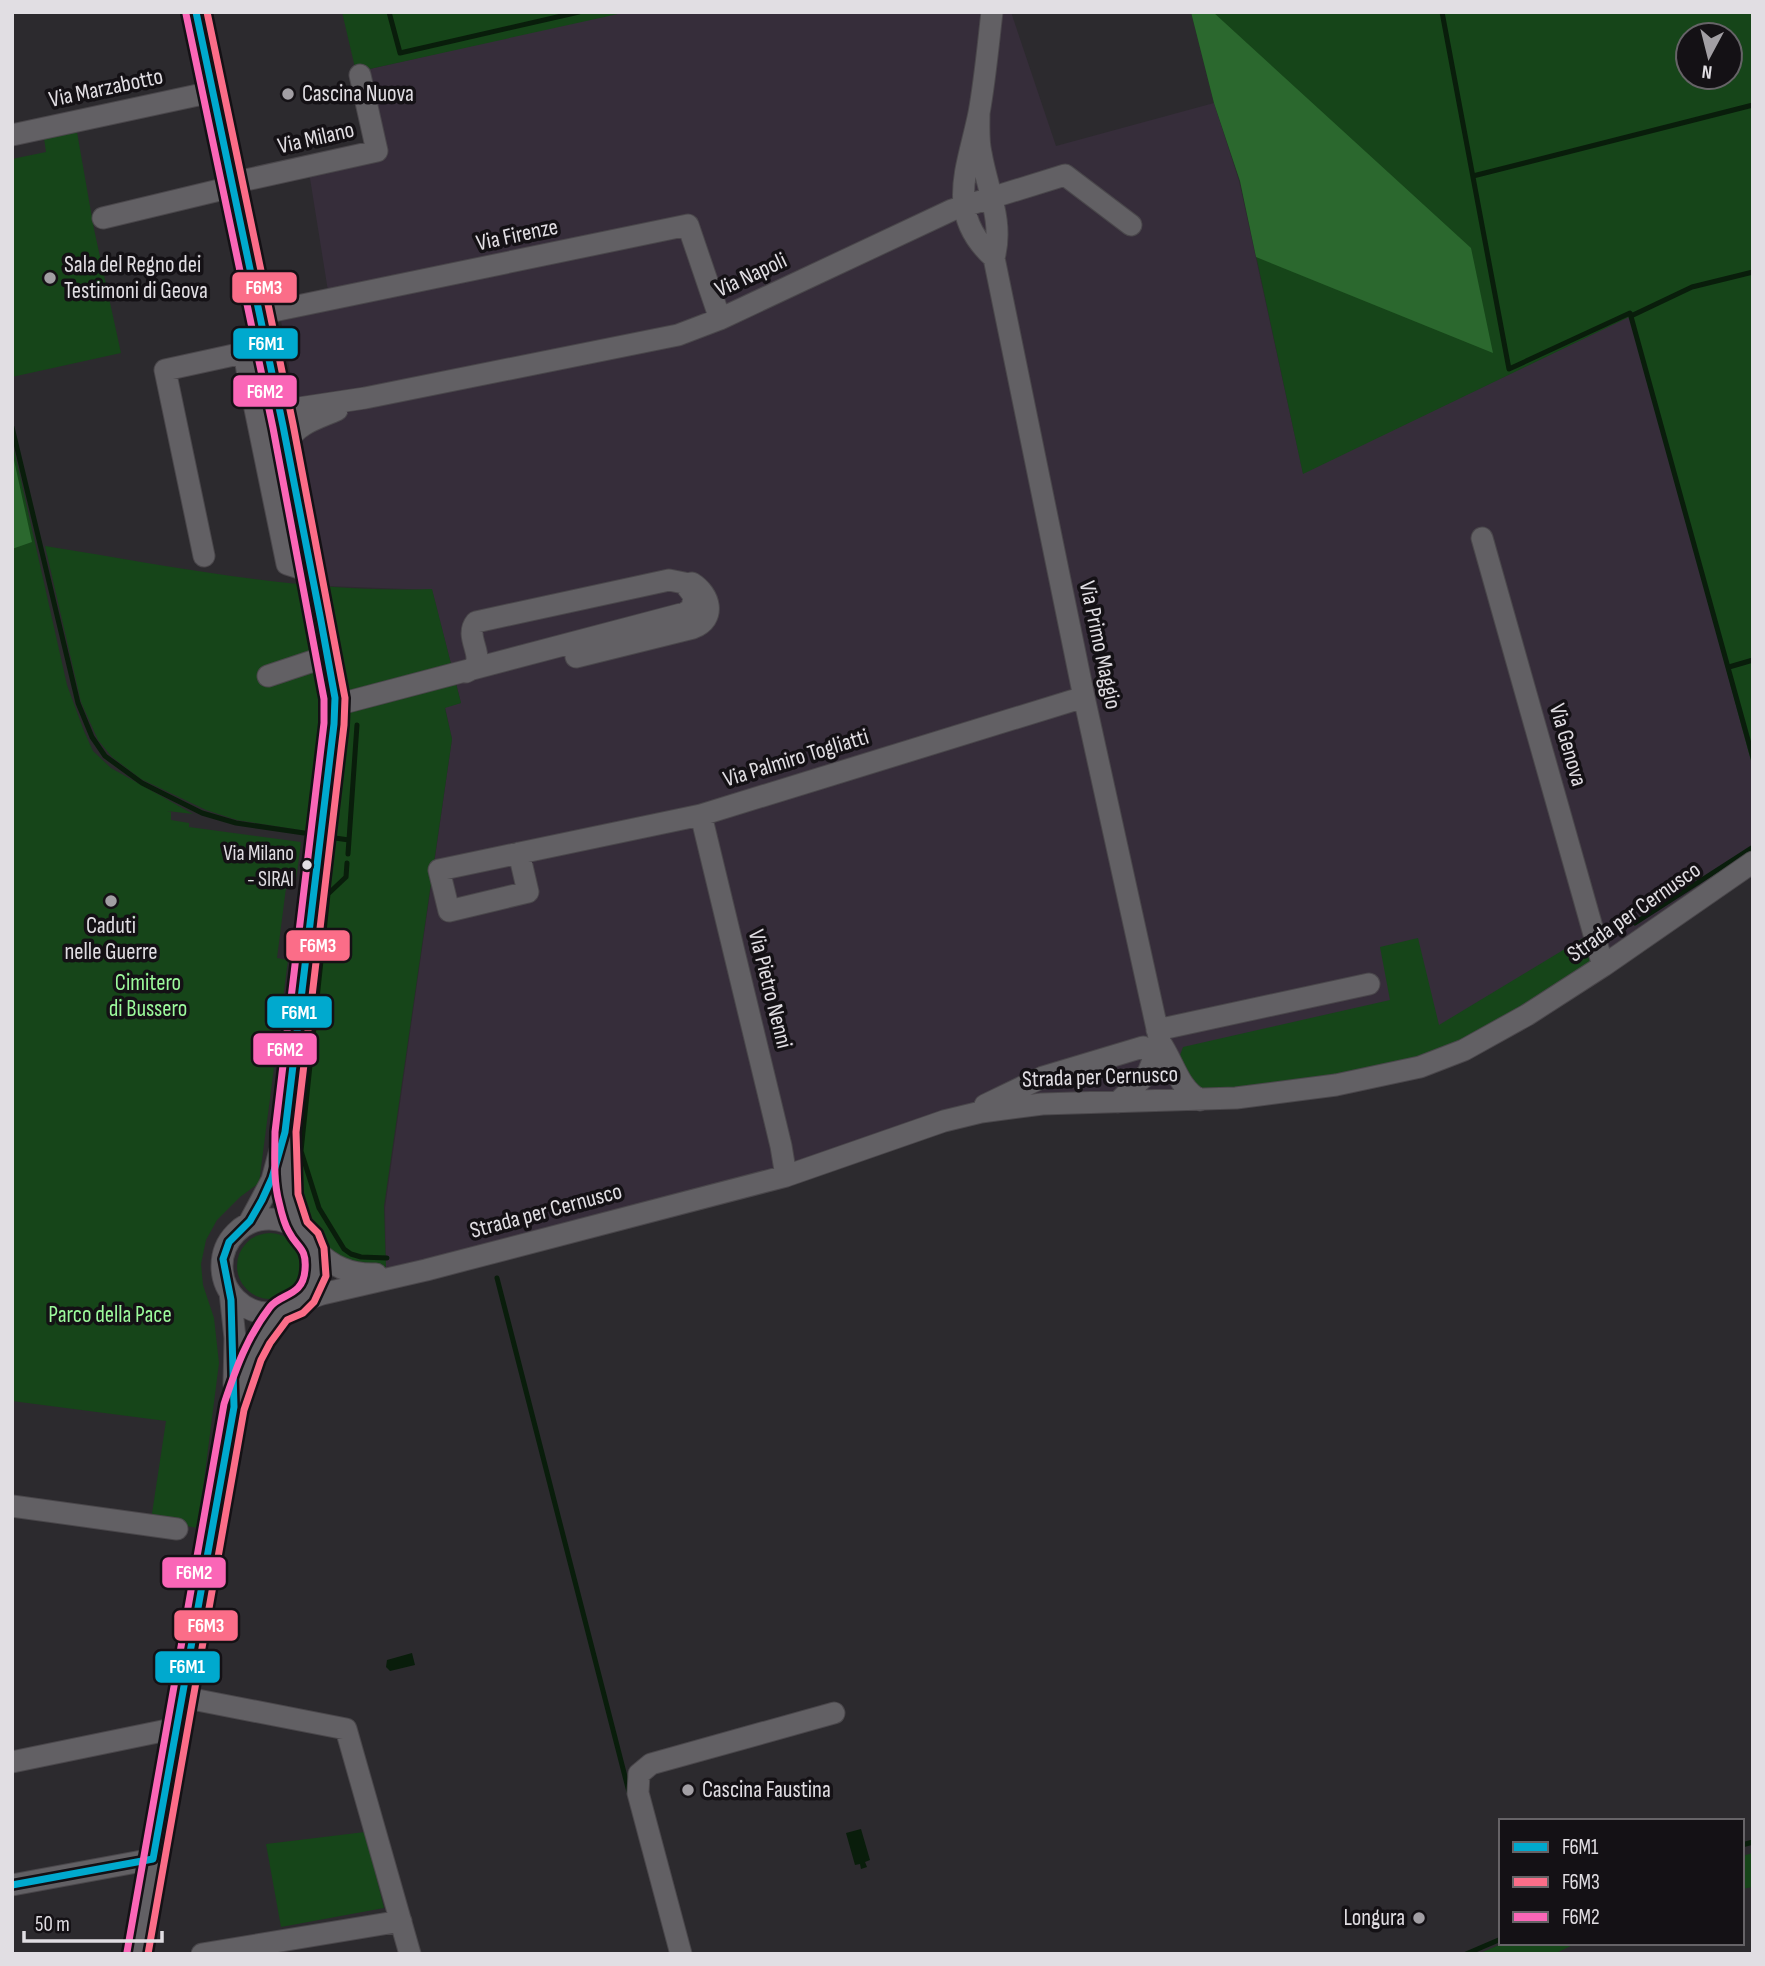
<svg xmlns="http://www.w3.org/2000/svg" width="1765" height="1966" font-family="'Sofia Sans Condensed',sans-serif">
<rect width="100%" height="100%" fill="#2c2a2e"/>
<path fill="#362d3a" d="M 619,12 L 1011,12 L 1056,146 L 1214,103 L 1239,181 L 1303,473 L 1631,316 L 1753,768 L 1753,861 L 1512,1026 L 1419,1066 L 998,1108 L 783,1178 L 386,1275 L 385,1208 L 452,739 L 445,707 L 461,703 L 432,590 L 328,586 L 281,321 L 331,310 L 309,172 L 383,155 L 361,71 Z"/>
<path fill="#164519" fill-rule="evenodd" d="M 342,12 L 627,12 L 356,72 Z
M 1191,12 L 1753,12 L 1753,768 L 1631,316 L 1303,474 L 1240,181 L 1214,103 ZM 1688,35 L 1730,35 L 1730,77 L 1688,77 Z
M 77,132 L 94,229 L 121,353 L 12,377 L 12,159 L 46,152 L 44,138 Z
M 13,445 L 67,685 L 84,731 L 93,751 L 111,768 L 193,814 L 167,811 L 171,812 L 171,820 L 189,823 L 189,827 L 301,842 L 296,881 L 287,880 L 277,958 L 288,960 L 259,1183 L 240,1197 L 217,1220 L 206,1240 L 201,1264 L 203,1285 L 214,1318 L 219,1363 L 198,1528 L 151,1520 L 166,1421 L 12,1401 Z
M 45,546 C 172,566 302,594 432,589 L 461,703 L 445,708 L 452,739 L 384,1206 L 386,1270 L 338,1263 L 305,1219 L 292,1172 L 325,834 L 237,820 L 206,810 L 141,779 L 112,757 L 98,740 L 81,702 Z
M 1593,932 L 1602,965 L 1438,1060 L 1202,1100 L 1175,1069 L 1183,1047 L 1390,1000 L 1380,947 L 1418,938 L 1439,1025 Z
M237 1266a33 33 0 1 1 66 0a33 33 0 1 1-66 0Z
M 365,1832 L 384,1908 L 281,1927 L 266,1844 Z
M 1753,1853 L 1753,1887 L 1742,1889 L 1742,1856 Z
M 1504,1943 L 1577,1943 L 1554,1954 L 1478,1954 Z"/>
<path fill="#2b682e" d="M 1191,12 L 1213,12 L 1471,248 L 1493,353 L 1256,257 L 1240,181 L 1214,103 Z
M 12,451 L 32,542 L 12,549 Z"/>
<path fill="#091d0b" d="M 412,1653 L 415,1665 L 390,1671 L 386,1667 L 387,1660 Z
M 861,1829 L 870,1860 L 865,1862 L 867,1867 L 861,1869 L 860,1864 L 855,1865 L 846,1833 Z"/>
<g fill="none" stroke-linecap="round" stroke-linejoin="round">
<path stroke="#091d0b" stroke-width="5" d="M 389,12 L 400,53 L 579,12
M 1442,12 L 1509,369 L 1630,313 L 1753,758
M 1473,176 L 1753,105
M 1631,316 L 1692,287 L 1753,272
M 12,427 L 78,703 L 92,737 L 105,756 L 142,783 L 202,813 L 236,823 L 304,833
M 1729,667 L 1753,660
M 335,838 L 349,840
M 348,854 L 357,725
M 347,863 L 346,877 L 328,894 L 301,1151 L 319,1208 L 344,1249 L 351,1254 L 361,1257 L 387,1258
M 1635,923 L 1753,847
M 497,1278 L 629,1792
M 1742,1845 L 1753,1842
M 1466,1954 L 1501,1939"/>
<g stroke="#4a474b" stroke-width="23">
<path id="minor" d="M 196,12 L 283,426 L 335,698 L 334,724 L 285,1132 L 272,1180 L 249,1223
M 992,12 C 988,46 985,80 979,113 C 968,168 944,213 994,258
M 979,114 C 979,127 978,140 981,153 C 987,189 1004,221 994,258 L 1084,697 L 1160,1042 C 1174,1062 1178,1088 1200,1100
M 12,135 L 212,92
M 103,218 L 232,187 L 241,181 L 377,151 L 360,75
M 259,314 L 688,225 L 720,319
M 262,330 L 257,333 L 244,349 L 247,370 L 287,564 L 312,572
M 279,407 L 299,408 L 365,398 L 678,335 L 720,319 L 952,210 L 1065,175 L 1131,225
M 286,443 C 298,423 317,419 337,410
M 1482,538 L 1603,966
M 204,556 L 165,370 L 243,353
M 576,657 L 693,628 C 717,619 710,594 692,583
M 268,676 L 328,656
M 336,705 L 685,613 L 692,608 L 694,596 L 684,583 L 669,580 L 476,622 C 462,639 492,661 466,672
M 701,815 L 781,1146 L 786,1176
M 519,853 L 528,892 L 449,911 L 439,870 L 701,815 L 1084,697
M 1157,1030 L 1369,984
M 1118,1102 L 1148,1073 L 1160,1042
M 985,1105 L 1043,1077 L 1143,1047
M 286,1155 L 288,1196 L 298,1228
M222 1266a47 47 0 1 1 94 0a47 47 0 1 1-94 0Z
M 313,1248 C 332,1266 349,1275 376,1274
M 230,1292 L 235,1338 L 234,1384
M 299,1302 L 322,1294 L 426,1270 L 786,1176 L 944,1121 L 981,1112 L 1042,1104 L 1236,1098 L 1336,1085 L 1420,1067 L 1464,1050 L 1527,1015 L 1603,966 L 1753,862
M 12,1506 L 177,1529
M 182,1697 L 346,1729 L 410,1954
M 12,1762 L 177,1728
M 12,1885 L 153,1859
M 137,1954 L 234,1407 L 253,1352 L 280,1311
M 202,1954 L 401,1921
M 681,1954 L 638,1793 L 639,1774 L 651,1764 L 834,1713"/>
</g>
<use href="#minor" stroke="#626064" stroke-width="21"/>
<g stroke="#141115" stroke-width="12">
<path id="bus-1" d="M 12,1885 L 153,1859 L 234,1407 L 231,1300 L 223,1259 L 229,1242 L 250,1221 L 262,1200 L 272,1178 L 285,1132 L 334,724 L 335,698 L 321,621 L 283,426 L 196,12"/>
</g>
<g stroke="#141115" stroke-width="12">
<path id="bus-2" d="M 148,1954 L 244,1410 L 261,1360 L 270,1343 L 287,1320 L 303,1313 L 314,1302 L 326,1276 L 324,1248 L 318,1233 L 307,1222 L 298,1194 L 296,1132 L 344,725 L 345,698 L 293,424 L 207,12"/>
</g>
<g stroke="#141115" stroke-width="12">
<path id="bus-3" d="M 127,1952 L 224,1404 C 236,1368 247,1337 270,1307 C 281,1293 303,1297 305,1270 C 307,1247 297,1248 289,1232 C 284,1224 281,1211 279,1202 C 273,1180 275,1154 275,1132 L 324,723 L 324,699 L 273,428 L 186,14"/>
</g>
<use href="#bus-1" stroke="#00a9ce" stroke-width="7"/>
<use href="#bus-2" stroke="#fb6d88" stroke-width="7"/>
<use href="#bus-3" stroke="#fa66b7" stroke-width="7"/>
</g>
<g fill="#a29fa4" stroke="#141115" stroke-width="2.5">
<circle cx="288" cy="94" r="7"/>
<circle cx="50" cy="278" r="7"/>
<circle cx="111" cy="901" r="7"/>
<circle cx="688" cy="1790" r="7"/>
<circle cx="1419" cy="1918" r="7"/>
</g>
<circle fill="#e1dee3" stroke="#141115" stroke-width="2.5" cx="307" cy="865" r="6"/>
<g text-anchor="middle" dominant-baseline="central" stroke-width="7" stroke-linejoin="round" paint-order="stroke">
<g font-size="21" fill="#e1dee3" stroke="#141115" text-anchor="end">
<text x="294" y="853">Via Milano<tspan x="294" dy="26">- SIRAI</tspan></text>
</g>
<g font-size="23" fill="#e1dee3" stroke="#141115">
<text transform="translate(106 88) rotate(-12)">Via Marzabotto</text>
<text transform="translate(316 138) rotate(-13)">Via Milano</text>
<text transform="translate(517 235) rotate(-12)">Via Firenze</text>
<text transform="translate(751 275) rotate(-25)">Via Napoli</text>
<text transform="translate(1100 645) rotate(78)">Via Primo Maggio</text>
<text transform="translate(1568 745) rotate(74)">Via Genova</text>
<text transform="translate(796 758) rotate(-17)">Via Palmiro Togliatti</text>
<text transform="translate(1634 912) rotate(-35)">Strada per Cernusco</text>
<text transform="translate(770 989) rotate(76)">Via Pietro Nenni</text>
<text transform="translate(1100 1077) rotate(-2)">Strada per Cernusco</text>
<text transform="translate(546 1211) rotate(-15)">Strada per Cernusco</text>
</g>
<g font-size="23" fill="#e1dee3" stroke="#141115" text-anchor="start">
<text x="302" y="94">Cascina Nuova</text>
<text x="64" y="265">Sala del Regno dei<tspan x="64" dy="26">Testimoni di Geova</tspan></text>
<text x="111" y="926" text-anchor="middle">Caduti<tspan x="111" dy="26">nelle Guerre</tspan></text>
<text x="702" y="1790">Cascina Faustina</text>
<text x="1405" y="1918" text-anchor="end">Longura</text>
</g>
<g font-size="23" fill="#9cfa9c" stroke="#141115">
<text x="148" y="983">Cimitero<tspan x="148" dy="26">di Bussero</tspan></text>
<text x="110" y="1315">Parco della Pace</text>
</g>
</g>
<g stroke="#141115" stroke-width="2.5">
<rect x="231" y="271" width="67" height="33" rx="7" fill="#fb6d88"/>
<rect x="232" y="327" width="67" height="33" rx="7" fill="#00a9ce"/>
<rect x="232" y="374" width="66" height="34" rx="7" fill="#fa66b7"/>
<rect x="285" y="929" width="66" height="33" rx="7" fill="#fb6d88"/>
<rect x="266" y="995" width="67" height="34" rx="7" fill="#00a9ce"/>
<rect x="252" y="1032" width="66" height="34" rx="7" fill="#fa66b7"/>
<rect x="161" y="1556" width="66" height="33" rx="7" fill="#fa66b7"/>
<rect x="173" y="1609" width="66" height="33" rx="7" fill="#fb6d88"/>
<rect x="154" y="1650" width="67" height="34" rx="7" fill="#00a9ce"/>
</g>
<g font-size="19" text-anchor="middle" font-weight="bold" fill="#fff">
<text x="264" y="294">F6M3</text>
<text x="266" y="350">F6M1</text>
<text x="265" y="398">F6M2</text>
<text x="318" y="952">F6M3</text>
<text x="299" y="1019">F6M1</text>
<text x="285" y="1056">F6M2</text>
<text x="194" y="1579">F6M2</text>
<text x="206" y="1632">F6M3</text>
<text x="187" y="1673">F6M1</text>
</g>
<rect width="1765" height="1966" fill="none" stroke="#e1dee3" stroke-width="28"/>
<rect x="1499" y="1819" width="245" height="126" fill="#141115" stroke="#666367" stroke-width="2"/>
<rect x="1513" y="1842" width="35" height="10" fill="#00a9ce" stroke="#666367" stroke-width="2"/>
<text x="1562" y="1854" font-size="21" fill="#e1dee3">F6M1</text>
<rect x="1513" y="1877" width="35" height="10" fill="#fb6d88" stroke="#666367" stroke-width="2"/>
<text x="1562" y="1889" font-size="21" fill="#e1dee3">F6M3</text>
<rect x="1513" y="1912" width="35" height="10" fill="#fa66b7" stroke="#666367" stroke-width="2"/>
<text x="1562" y="1924" font-size="21" fill="#e1dee3">F6M2</text>
<g transform="translate(1709 56) rotate(187)"><circle r="33" fill="#141115" stroke="#666367" stroke-width="2"/>
<path d="M0-5L12 26L0 18L-12 26Z" fill="#a29fa4"/>
<text y="-10" font-size="19" font-weight="bold" text-anchor="middle" fill="#e1dee3">N</text>
</g>
<path d="M24 1931v10h138v-10" fill="none" stroke="#e1dee3" stroke-width="3.5"/>
<text x="35" y="1931" font-size="21" fill="#e1dee3" stroke="#141115" stroke-width="5" paint-order="stroke">50 m</text>
</svg>
